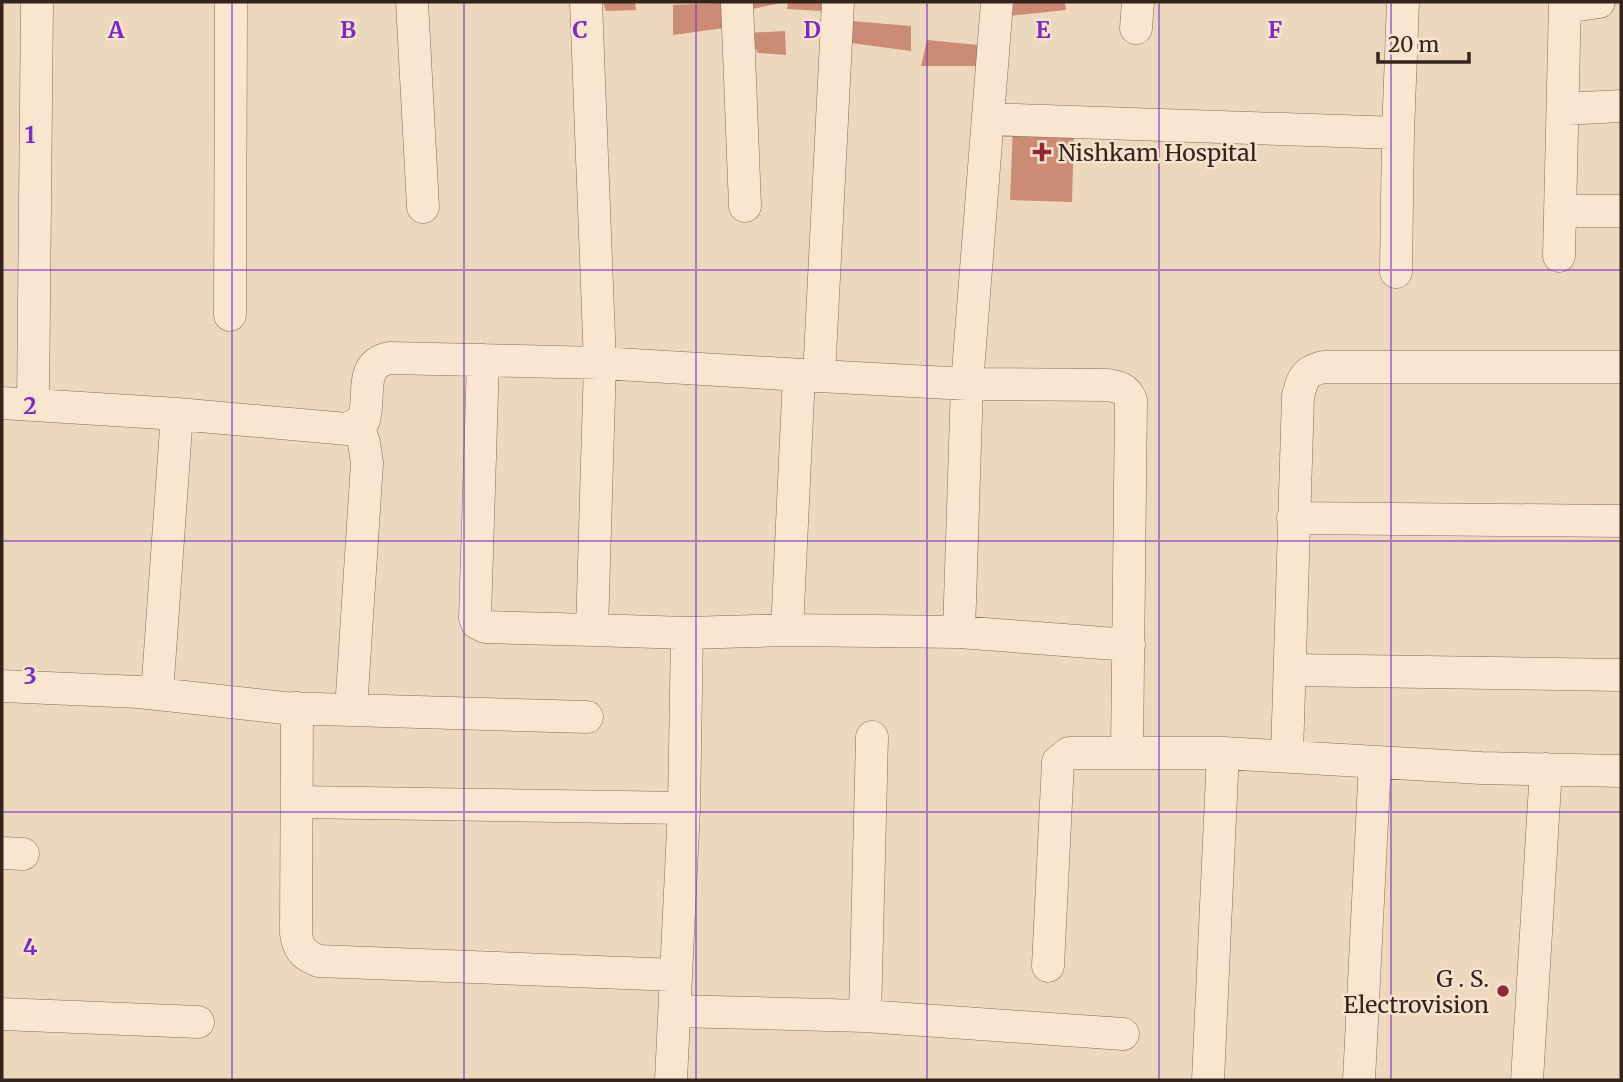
<svg xmlns="http://www.w3.org/2000/svg" width="1623" height="1082" font-family="Merriweather,serif">
<rect width="100%" height="100%" fill="#edd8be"/>
<path fill="#cb8b74" d="M 603,2 L 635,2 L 636,10 L 606,11 Z
M 751,2 L 780,2 L 780,3 L 753,9 Z
M 788,2 L 822,2 L 822,11 L 787,9 Z
M 1009,2 L 1065,2 L 1066,10 L 1008,16 Z
M 724,3 L 724,28 L 673,35 L 673,5 Z
M 851,21 L 911,26 L 911,51 L 851,43 Z
M 785,31 L 786,55 L 758,53 L 747,33 Z
M 927,40 L 979,45 L 978,66 L 921,66 Z
M 1013,125 L 1074,128 L 1072,202 L 1010,200 Z"/>
<g fill="none" stroke-linecap="round" stroke-linejoin="round">
<g stroke="#856957" stroke-width="33">
<path id="street" d="M 412,2 L 423,207
M 586,2 L 600,363 L 819,376 L 838,2
M 737,2 L 745,206
M 1565,7 L 1599,2
M 1136,28 L 1138,2
M 1563,109 L 1621,106
M 988,119 L 1398,133
M 1560,211 L 1621,211
M 1559,256 L 1565,2
M 1396,272 L 1398,133 L 1403,2
M 230,315 L 231,2
M 483,360 L 475,618 L 477,623 L 485,627 L 592,630
M 819,376 L 967,384 L 1107,385 C 1119,387 1126,388 1131,400 L 1127,753 L 1069,753 L 1058,762 L 1048,966
M 2,403 L 177,414 L 347,429 L 364,420 C 371,395 358,364 390,358 L 600,363 L 592,630 L 687,633 L 684,808 L 671,1080
M 33,405 L 37,2
M 1293,518 L 1621,521
M 787,630 L 959,632 L 1129,645
M 959,632 L 967,384 L 997,2
M 687,633 L 787,630 L 799,375
M 1290,670 L 1621,675
M 2,686 L 139,692 L 284,708 L 587,717
M 157,694 L 177,414
M 297,708 L 296,933 C 298,949 303,955 319,961 L 676,975
M 351,710 L 367,463 L 364,443 L 358,425
M 872,737 L 865,1016 L 1123,1034
M 1127,753 L 1223,753 L 1208,1080
M 1223,753 L 1481,768 L 1621,771
M 1287,755 L 1298,396 C 1303,378 1304,372 1323,367 L 1621,367
M 297,802 L 684,808
M 2,853 L 23,854
M 675,1011 L 865,1016
M 2,1014 L 198,1022
M 1359,1080 L 1375,762
M 1527,1080 L 1546,769"/>
</g>
<use href="#street" stroke="#f8e6d1" stroke-width="32"/>
</g>
<path fill="none" stroke="#7b2cbf" stroke-width="2" stroke-opacity="0.55" d="M 232,2 L 232,1080M 464,2 L 464,1080M 696,2 L 696,1080M 927,2 L 927,1080M 1159,2 L 1159,1080M 1391,2 L 1391,1080M 2,270 L 1621,270M 2,541 L 1621,541M 2,812 L 1621,812"/>
<g fill="#932839" stroke="#f5e3ce" stroke-width="2.5">
<path d="M1038.5 141.5h7v7h7v7h-7v7h-7v-7h-7v-7h7z"/>
<circle cx="1503" cy="991" r="7"/>
</g>
<g text-anchor="middle" dominant-baseline="central" stroke-width="5" stroke-linejoin="round" paint-order="stroke">
<g font-size="23" fill="#34241c" stroke="#f5e3ce" text-anchor="start">
<text x="1058" y="152">Nishkam Hospital</text>
<text x="1489" y="978" text-anchor="end">G . S.<tspan x="1489" dy="26">Electrovision</tspan></text>
</g>
</g>
<g font-size="23" text-anchor="middle" font-weight="bold" fill="#7b2cbf" stroke="#f5e3ce" stroke-width="5" stroke-linejoin="round" paint-order="stroke">
<text x="116" y="38">A</text>
<text x="348" y="38">B</text>
<text x="580" y="38">C</text>
<text x="812" y="38">D</text>
<text x="1043" y="38">E</text>
<text x="1275" y="38">F</text>
<text x="30" y="143">1</text>
<text x="30" y="414">2</text>
<text x="30" y="684">3</text>
<text x="30" y="955">4</text>
</g>
<rect width="1623" height="1082" fill="none" stroke="#34241c" stroke-width="7"/>
<path d="M1378 52v10h91v-10" fill="none" stroke="#34241c" stroke-width="3.5"/>
<text x="1388" y="52" font-size="21" fill="#34241c" stroke="#f5e3ce" stroke-width="5" paint-order="stroke">20 m</text>
</svg>
